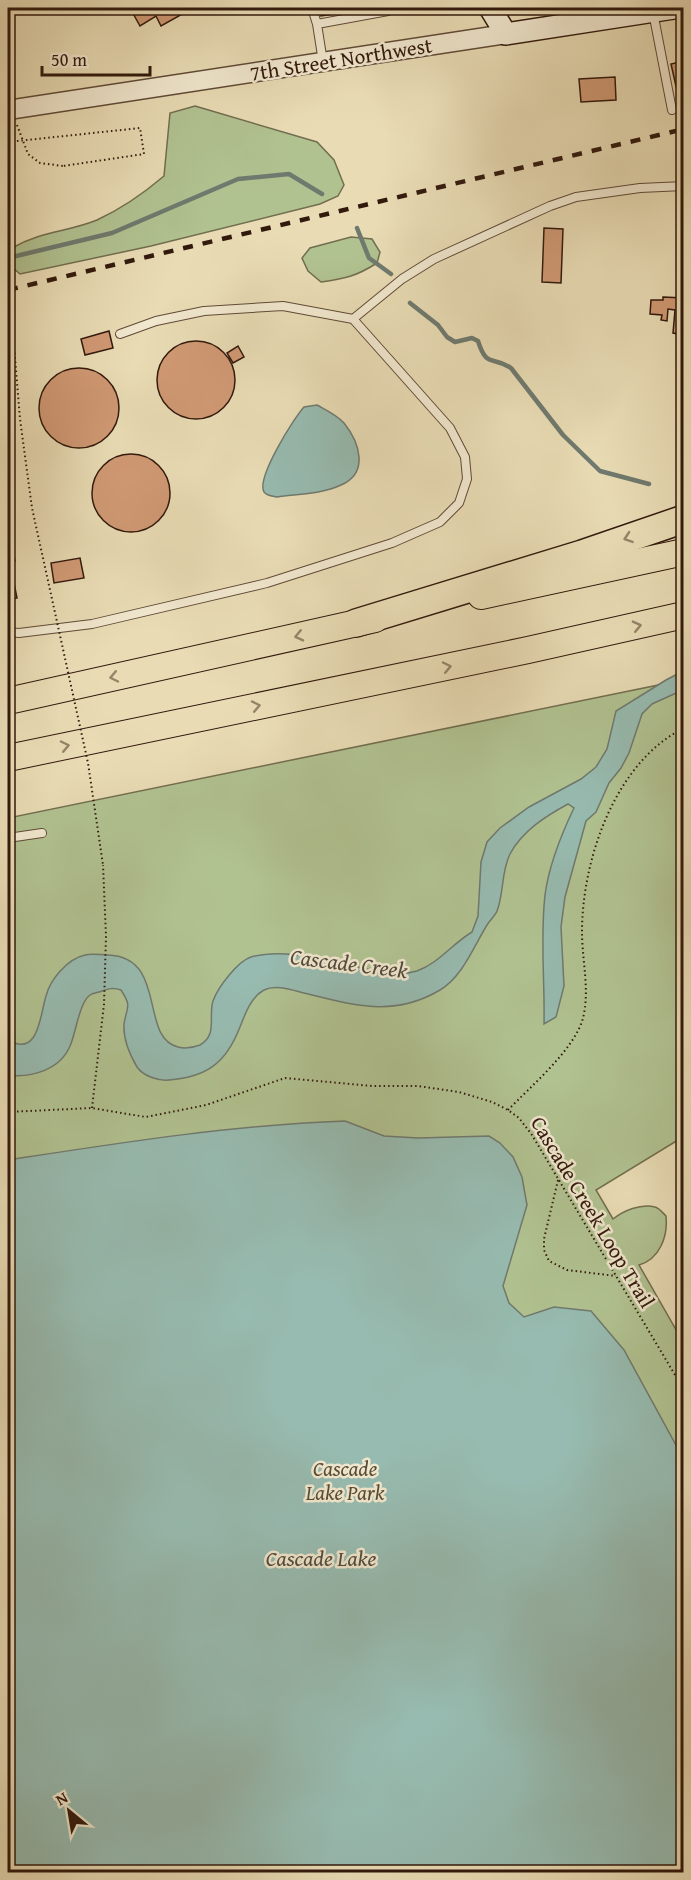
<svg xmlns="http://www.w3.org/2000/svg" width="691" height="1880" font-family="'Gentium Book Plus',serif">
<rect width="100%" height="100%" fill="#e9dcb5"/>
<filter id="stains"><feTurbulence type="fractalNoise" baseFrequency=".00333" numOctaves="4"/><feColorMatrix values="0 0 0 0 .2 0 0 0 0 .09 0 0 0 0 .02 0 0 0 .5 -.17"/></filter>
<radialGradient id="worn" r=".72"><stop offset=".6" stop-color="#630" stop-opacity="0"/><stop offset="1" stop-color="#630" stop-opacity=".3"/></radialGradient>
<path fill="#b1c291" stroke="#726e4f" stroke-width="1.5" d="M 195,106 L 317,142 L 334,160 L 344,185 L 338,196 L 320,204 L 151,246 L 20,274 L 10,265 L 12,248 C 41,231 68,232 97,220 C 121,209 144,193 164,176 L 170,113 Z
M 351,237 L 372,239 L 380,252 L 377,263 C 357,276 344,279 321,282 L 308,271 L 302,258 L 310,248 Z
M 683,680 L 683,1137 L 596,1190 L 613,1219 C 623,1211 641,1203 655,1207 C 659,1208 663,1213 666,1216 C 668,1236 660,1259 639,1265 L 683,1342 L 683,1872 L 8,1872 L 8,818 Z"/>
<path fill="#97bbb0" stroke="#6f7a6f" stroke-width="1.5" d="M 317,405 C 326,410 337,415 344,423 C 360,443 369,473 341,485 C 322,494 298,494 277,497 C 272,496 267,496 264,492 C 256,478 294,418 304,407 Z
M 683,671 L 683,690 L 652,704 L 642,714 L 629,753 L 621,768 L 609,783 L 596,812 L 586,821 L 565,897 L 561,927 L 564,986 L 556,1017 L 544,1024 C 545,982 540,938 545,895 C 549,865 561,835 574,808 L 568,804 C 546,816 522,831 510,854 C 501,872 504,893 497,911 C 495,916 490,920 487,925 C 473,948 462,977 440,990 C 393,1018 353,1005 304,993 C 292,990 276,984 264,990 C 251,997 245,1014 240,1027 C 226,1063 207,1077 169,1080 C 158,1081 143,1076 137,1067 C 130,1055 123,1038 124,1024 C 127,1006 132,1007 121,990 C 112,987 108,989 99,992 C 96,993 93,993 90,995 C 79,1003 76,1033 70,1046 C 60,1070 31,1078 8,1075 L 8,1040 C 39,1058 40,1015 46,996 C 50,980 67,959 85,955 C 92,953 101,955 108,955 C 168,957 139,1038 178,1047 C 186,1049 192,1048 200,1045 C 218,1035 208,1016 213,1001 C 218,987 238,961 251,957 C 288,946 340,965 377,971 C 390,973 404,975 417,971 C 439,963 452,944 472,932 L 478,916 L 481,862 L 487,842 L 500,828 L 529,807 L 581,779 L 596,767 L 607,749 L 616,711 L 666,680 Z
M 345,1121 L 384,1136 L 418,1138 L 489,1136 L 500,1143 L 513,1157 L 522,1177 L 527,1205 L 503,1286 L 509,1303 L 524,1317 L 554,1307 L 591,1311 L 624,1350 L 683,1458 L 683,1872 L 8,1872 L 8,1160 C 119,1143 232,1125 345,1121 Z"/>
<g fill="none" stroke-linecap="round" stroke-linejoin="round">
<path stroke="#6f7a6f" stroke-width="4.5" d="M 357,228 L 369,258 L 391,274
M 8,258 L 112,233 L 238,179 L 289,174 L 322,194
M 410,303 L 438,325 L 447,337 L 455,342 L 472,338 L 478,341 C 487,369 492,355 511,368 L 563,435 L 600,471 L 649,484"/>
</g>
<path fill="#d09974" stroke="#32190d" stroke-width="1.5" d="M 130,8 L 193,8 L 161,26 L 156,16 L 140,26 Z
M 320,8 L 377,8 L 321,16 Z
M 684,61 L 684,113 L 682,113 L 671,64 Z
M 615,77 L 616,100 L 581,102 L 579,79 Z
M 544,228 L 563,229 L 561,283 L 542,282 Z
M 663,297 L 684,298 L 684,310 L 680,310 L 679,334 L 673,333 L 675,310 L 668,309 L 667,321 L 661,320 L 662,315 L 650,314 L 651,300 L 663,300 Z
M 109,331 L 113,348 L 85,355 L 81,339 Z
M157 380a39 39 0 1 1 78 0a39 39 0 1 1-78 0Z
M 238,346 L 244,357 L 233,363 L 227,353 Z
M39 408a40 40 0 1 1 80 0a40 40 0 1 1-80 0Z
M92 493a39 39 0 1 1 78 0a39 39 0 1 1-78 0Z
M 8,525 L 15,561 L 8,562 Z
M 80,558 L 84,578 L 54,583 L 51,563 Z
M 13,578 L 17,598 L 8,600 L 8,579 Z"/>
<g fill="none" stroke-linecap="round" stroke-linejoin="round">
<g stroke="#604a37" stroke-width="10">
<path id="service" d="M 312,8 L 317,24
M 653,12 L 672,110
M 323,62 L 317,24 L 388,11 L 390,8
M 353,319 L 402,279 L 434,259 L 550,206 L 576,197 L 640,188 L 684,186
M 8,632 L 19,633 L 92,624 L 267,583 L 392,543 L 440,522 L 459,503 L 467,479 L 465,457 L 450,428 L 353,319 L 283,306 L 204,311 L 156,321 L 120,334
M 8,838 L 42,833"/>
</g>
<g stroke="#604a37" stroke-width="21">
<path id="tertiary" d="M 8,110 L 506,34"/>
</g>
<g stroke="#32190d" stroke-width="24">
<path id="secondary" d="M 490,8 L 506,34 L 674,8"/>
</g>
<g stroke="#32190d" stroke-width="28">
<path id="trunk" d="M 481,596 L 684,552
M 8,701 L 375,619
M 8,758 L 528,650 L 684,615"/>
</g>
<g stroke="#32190d" stroke-width="30">
<path id="motorway" d="M 356,623 L 582,554 L 684,519"/>
</g>
<path stroke="#32190d" stroke-width="2" stroke-dasharray="1.5 3" stroke-linecap="butt" d="M 17,125 L 28,154 L 40,163 L 63,166
M 92,1108 L 104,1004 L 106,936 L 103,865
M 508,1110 C 530,1087 575,1049 583,1018 C 590,991 582,960 582,932 C 582,860 615,762 684,728
M 8,1112 L 92,1108 L 146,1117 L 206,1105 L 285,1078 L 372,1086 L 418,1086 L 459,1092 L 492,1102 L 508,1110 L 519,1118 L 532,1135 L 684,1390
M 558,1180 L 544,1239 L 544,1250 L 549,1261 L 567,1270 L 616,1276"/>
<use href="#service" stroke="#f1e8cf" stroke-width="8"/>
<use href="#tertiary" stroke="#f1e8cf" stroke-width="18"/>
<use href="#secondary" stroke="#f1e8cf" stroke-width="21"/>
<use href="#trunk" stroke="#e9dcb5" stroke-width="26"/>
<use href="#motorway" stroke="#e9dcb5" stroke-width="27"/>
<path stroke="#32190d" stroke-width="4.5" stroke-dasharray="10 10" stroke-linecap="butt" d="M 8,290 L 684,129"/>
<path stroke="#32190d" stroke-width="2" stroke-dasharray="1.5 3" stroke-linecap="butt" d="M 8,142 L 140,128 L 144,154 L 63,166
M 8,272 L 20,419 L 32,508 L 88,763 L 103,865"/>
</g>
<defs><path id="oneway-chevron" d="M-2-3.5L2.5 0L-2 3.5" fill="none" stroke-width="1.6" stroke-linecap="round" stroke-linejoin="round" transform="scale(1.5)"/></defs>
<g stroke="#978469">
<use href="#oneway-chevron" transform="translate(628 538) rotate(161)"/>
<use href="#oneway-chevron" transform="translate(637 626) rotate(-13)"/>
<use href="#oneway-chevron" transform="translate(299 636) rotate(167)"/>
<use href="#oneway-chevron" transform="translate(447 667) rotate(-12)"/>
<use href="#oneway-chevron" transform="translate(114 677) rotate(168)"/>
<use href="#oneway-chevron" transform="translate(256 706) rotate(-12)"/>
<use href="#oneway-chevron" transform="translate(65 746) rotate(-12)"/>
</g>
<g text-anchor="middle" dominant-baseline="central" stroke-width="5" stroke-linejoin="round" paint-order="stroke">
<g font-size="21" fill="#32190d" stroke="#f1e8cf">
<text transform="translate(341 59) rotate(-9)">7th Street Northwest</text>
<text transform="translate(593 1212) rotate(59)">Cascade Creek Loop Trail</text>
</g>
<g font-size="21" font-style="italic" fill="#584c35" stroke="#f1e8cf">
<text x="345" y="1468">Cascade<tspan x="345" dy="24">Lake Park</tspan></text>
</g>
<g font-size="22" font-style="italic" fill="#504a3e" stroke="#f1e8cf">
<text transform="translate(349 963) rotate(7)">Cascade Creek</text>
<text x="321" y="1558">Cascade Lake</text>
</g>
</g>
<rect width="691" height="1880" fill="none" stroke="#e9dcb5" stroke-width="30"/>
<rect x="9" y="9" width="673" height="1862" fill="none" stroke="#32190d" stroke-width="3"/>
<rect x="15" y="15" width="661" height="1850" fill="none" stroke="#32190d" stroke-width="1.5"/>
<g transform="translate(69 1811) rotate(330)" stroke="#f1e8cf" stroke-width="4.5" paint-order="stroke">
<path d="M0-4.5L10 22L0 15L-10 22Z" fill="#32190d"/>
<text y="-9" font-size="16" font-weight="bold" text-anchor="middle" fill="#32190d">N</text>
</g>
<path d="M42 66v9h108v-9" fill="none" stroke="#32190d" stroke-width="3"/>
<text x="51" y="66" font-size="18" fill="#32190d" stroke="#f1e8cf" stroke-width="4.5" paint-order="stroke">50 m</text>
<rect width="100%" height="100%" filter="url(#stains)"/>
<rect width="100%" height="100%" fill="url(#worn)"/>
</svg>
